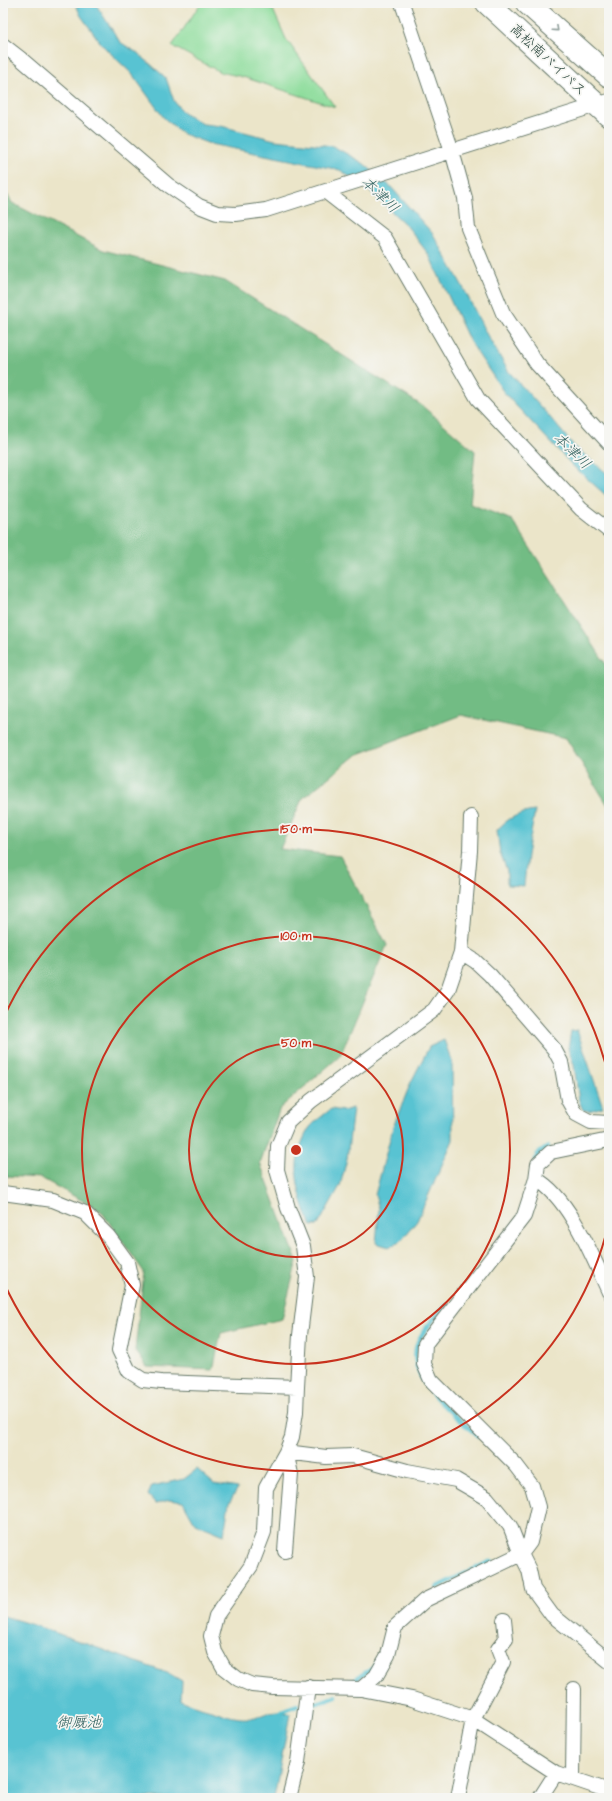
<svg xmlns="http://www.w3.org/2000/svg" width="612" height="1801" font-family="'Architects Daughter','Klee One',sans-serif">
<rect width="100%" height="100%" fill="#f6f6f2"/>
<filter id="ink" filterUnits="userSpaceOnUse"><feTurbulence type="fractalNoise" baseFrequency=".025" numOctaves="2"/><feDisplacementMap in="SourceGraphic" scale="8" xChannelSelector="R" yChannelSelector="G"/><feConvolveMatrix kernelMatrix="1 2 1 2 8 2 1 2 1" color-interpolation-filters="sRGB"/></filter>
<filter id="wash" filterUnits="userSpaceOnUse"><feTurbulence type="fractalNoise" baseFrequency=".012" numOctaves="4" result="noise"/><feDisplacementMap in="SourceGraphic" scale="16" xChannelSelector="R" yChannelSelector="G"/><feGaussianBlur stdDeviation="0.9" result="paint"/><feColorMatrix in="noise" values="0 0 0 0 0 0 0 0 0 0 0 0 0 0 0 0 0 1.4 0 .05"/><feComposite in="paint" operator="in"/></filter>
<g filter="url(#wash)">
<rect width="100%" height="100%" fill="#ebe5c9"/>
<path fill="#8edd9c" stroke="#568d68" d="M 201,3 L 270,3 L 286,39 L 335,107 L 243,77 L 220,72 L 172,46 Z"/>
<path fill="#72bc84" stroke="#487c5c" d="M 3,187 L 12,203 L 103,250 L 225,281 L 421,405 L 475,451 L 470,504 L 512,520 L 609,669 L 609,807 L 566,738 L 461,715 L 356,755 L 302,799 L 280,849 L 340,856 L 387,945 L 340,1056 L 280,1108 L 260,1163 L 297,1261 L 282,1319 L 221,1333 L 213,1370 L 147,1367 L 135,1350 L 144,1272 L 101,1211 L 41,1178 L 3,1176 Z"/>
<path fill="#58c3d2" stroke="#3c8083" d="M 75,3 L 95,3 L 120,42 L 139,54 L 166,78 L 174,101 L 183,113 L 203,124 L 221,126 L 275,140 L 333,146 L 363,163 L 391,187 L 433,234 L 463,287 L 487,335 L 509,372 L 548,415 L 574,446 L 609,475 L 609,498 L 574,467 L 505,394 L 470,342 L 429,255 L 407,226 L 371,192 L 340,170 L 210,144 L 183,134 L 164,118 L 132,74 L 103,46 L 81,16 Z
M 535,811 L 527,855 L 524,886 L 507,885 L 507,871 L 500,853 L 497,830 C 508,818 518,813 535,811 Z
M 577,1030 L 603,1107 L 589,1111 L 583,1110 L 579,1101 L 574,1065 L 568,1048 L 571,1031 Z
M 444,1040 L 452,1062 L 453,1140 L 417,1221 L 401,1241 L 389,1247 L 376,1243 L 379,1209 L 375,1195 L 393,1127 L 411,1082 L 429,1047 Z
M 353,1108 L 347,1159 L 340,1186 L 318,1225 L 311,1226 C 298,1192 288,1165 308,1130 C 313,1122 324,1115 331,1109 L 343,1111 Z
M 197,1469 L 214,1484 L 238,1488 L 229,1503 L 224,1535 L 195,1523 L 183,1502 L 169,1500 L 156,1504 L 148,1495 L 152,1486 L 184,1479 Z
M 3,1616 L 34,1625 L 170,1674 L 182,1681 L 181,1700 C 191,1705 201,1707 211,1710 C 224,1714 234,1719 248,1718 C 267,1717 269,1706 290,1714 L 274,1798 L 3,1798 Z"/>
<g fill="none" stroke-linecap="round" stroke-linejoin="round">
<path stroke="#58c3d2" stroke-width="4.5" d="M 536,1160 L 538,1154 L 548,1147
M 447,1305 C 437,1316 424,1328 418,1342 C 403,1378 455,1416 478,1436
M 437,1587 L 491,1561
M 352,1681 L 372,1669 L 376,1664
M 309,1705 L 320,1702 L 336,1696
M 281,1711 L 297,1705"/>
</g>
</g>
<g filter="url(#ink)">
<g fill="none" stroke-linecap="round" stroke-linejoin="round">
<g stroke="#667868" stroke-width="16">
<path id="street" d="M 402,3 L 452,151 L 465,198 L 468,228 L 503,313 L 537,364 L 609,443
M 3,45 L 21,59 L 168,185 L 199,206 L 217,213 L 236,214 L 266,210 L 609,101
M 326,192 L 385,238 L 478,399 L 581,509 L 609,531
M 461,952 L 475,961 L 490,975 L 554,1049 L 561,1062 L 568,1100 L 576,1114 L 591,1122 L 609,1123
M 609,1140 L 551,1152 L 538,1164 L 536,1179 L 524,1216 L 425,1344 L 424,1364 L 431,1380 L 516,1465 L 532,1486 L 538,1507 L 530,1542 L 521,1554 L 425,1600 L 395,1627 L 388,1655 L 376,1676 L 361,1689 L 412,1699 L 473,1719 L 556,1773 L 609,1791
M 536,1179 C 570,1198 593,1258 609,1292
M 3,1193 L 53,1200 L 85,1213 L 108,1236 L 127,1262 L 132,1285 L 119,1350 L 129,1371 L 143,1380 L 161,1382 L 297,1387 L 296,1412 L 292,1437 L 286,1452 L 266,1488 L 264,1532 L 251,1566 L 216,1616 L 211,1636 L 215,1652 L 224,1668 L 238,1679 L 252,1685 L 273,1687 L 361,1689
M 297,1387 L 300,1335 L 307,1277 L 303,1246 L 288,1208 L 277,1170 L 278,1146 L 288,1122 L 311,1101 L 434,1010 L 448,990 L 461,952 L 470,851 L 471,817
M 285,1551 L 291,1474 L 286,1452 L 326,1457 L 353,1456 L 407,1471 L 456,1480 L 487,1498 L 510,1526 L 521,1554 L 529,1570 L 533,1589 L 552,1615 L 609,1661
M 573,1778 L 574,1689
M 289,1798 L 298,1762 L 308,1687
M 458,1798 L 473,1719 L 503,1662 L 498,1649 L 506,1639 L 504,1620
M 540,1798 L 556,1773"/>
</g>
<g stroke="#667868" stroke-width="24">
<path id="highway" d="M 487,3 L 609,116
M 527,3 L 609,76"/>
</g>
<use href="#street" stroke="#fff" stroke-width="14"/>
<use href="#highway" stroke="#fff" stroke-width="22"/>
</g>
<defs><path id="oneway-chevron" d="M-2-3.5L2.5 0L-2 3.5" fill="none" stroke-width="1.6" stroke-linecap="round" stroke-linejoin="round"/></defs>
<use stroke="#8f9e9a" href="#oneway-chevron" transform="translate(556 29) rotate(42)"/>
</g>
<g fill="none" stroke="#c8321e" stroke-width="2">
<circle cx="296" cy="1150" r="107"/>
<circle cx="296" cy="1150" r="214"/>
<path d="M609 1222A321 321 0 0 1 4 1283M4 1017A321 321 0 0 1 609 1078"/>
</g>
<g text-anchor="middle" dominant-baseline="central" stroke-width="3.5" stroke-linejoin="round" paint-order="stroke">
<g font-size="14" fill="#1f3d34" stroke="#f6f6f2">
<text transform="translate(548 60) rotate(43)">高松南バイパス</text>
</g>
<g font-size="15" font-style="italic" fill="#2d5e5c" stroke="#f6f6f2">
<text transform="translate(380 195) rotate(44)">本津川</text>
<text transform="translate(572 451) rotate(44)">本津川</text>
<text x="79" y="1722">御厩池</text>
</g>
</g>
<circle cx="296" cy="1150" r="6" fill="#c8321e" stroke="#f6f6f2" stroke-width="2"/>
<g font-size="12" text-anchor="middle" font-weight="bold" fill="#c8321e" stroke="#f6f6f2" stroke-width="3.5" stroke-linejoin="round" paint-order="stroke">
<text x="296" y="833">150 m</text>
<text x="296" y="940">100 m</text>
<text x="296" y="1047">50 m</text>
</g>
<rect width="612" height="1801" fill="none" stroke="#f6f6f2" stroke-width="16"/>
</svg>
